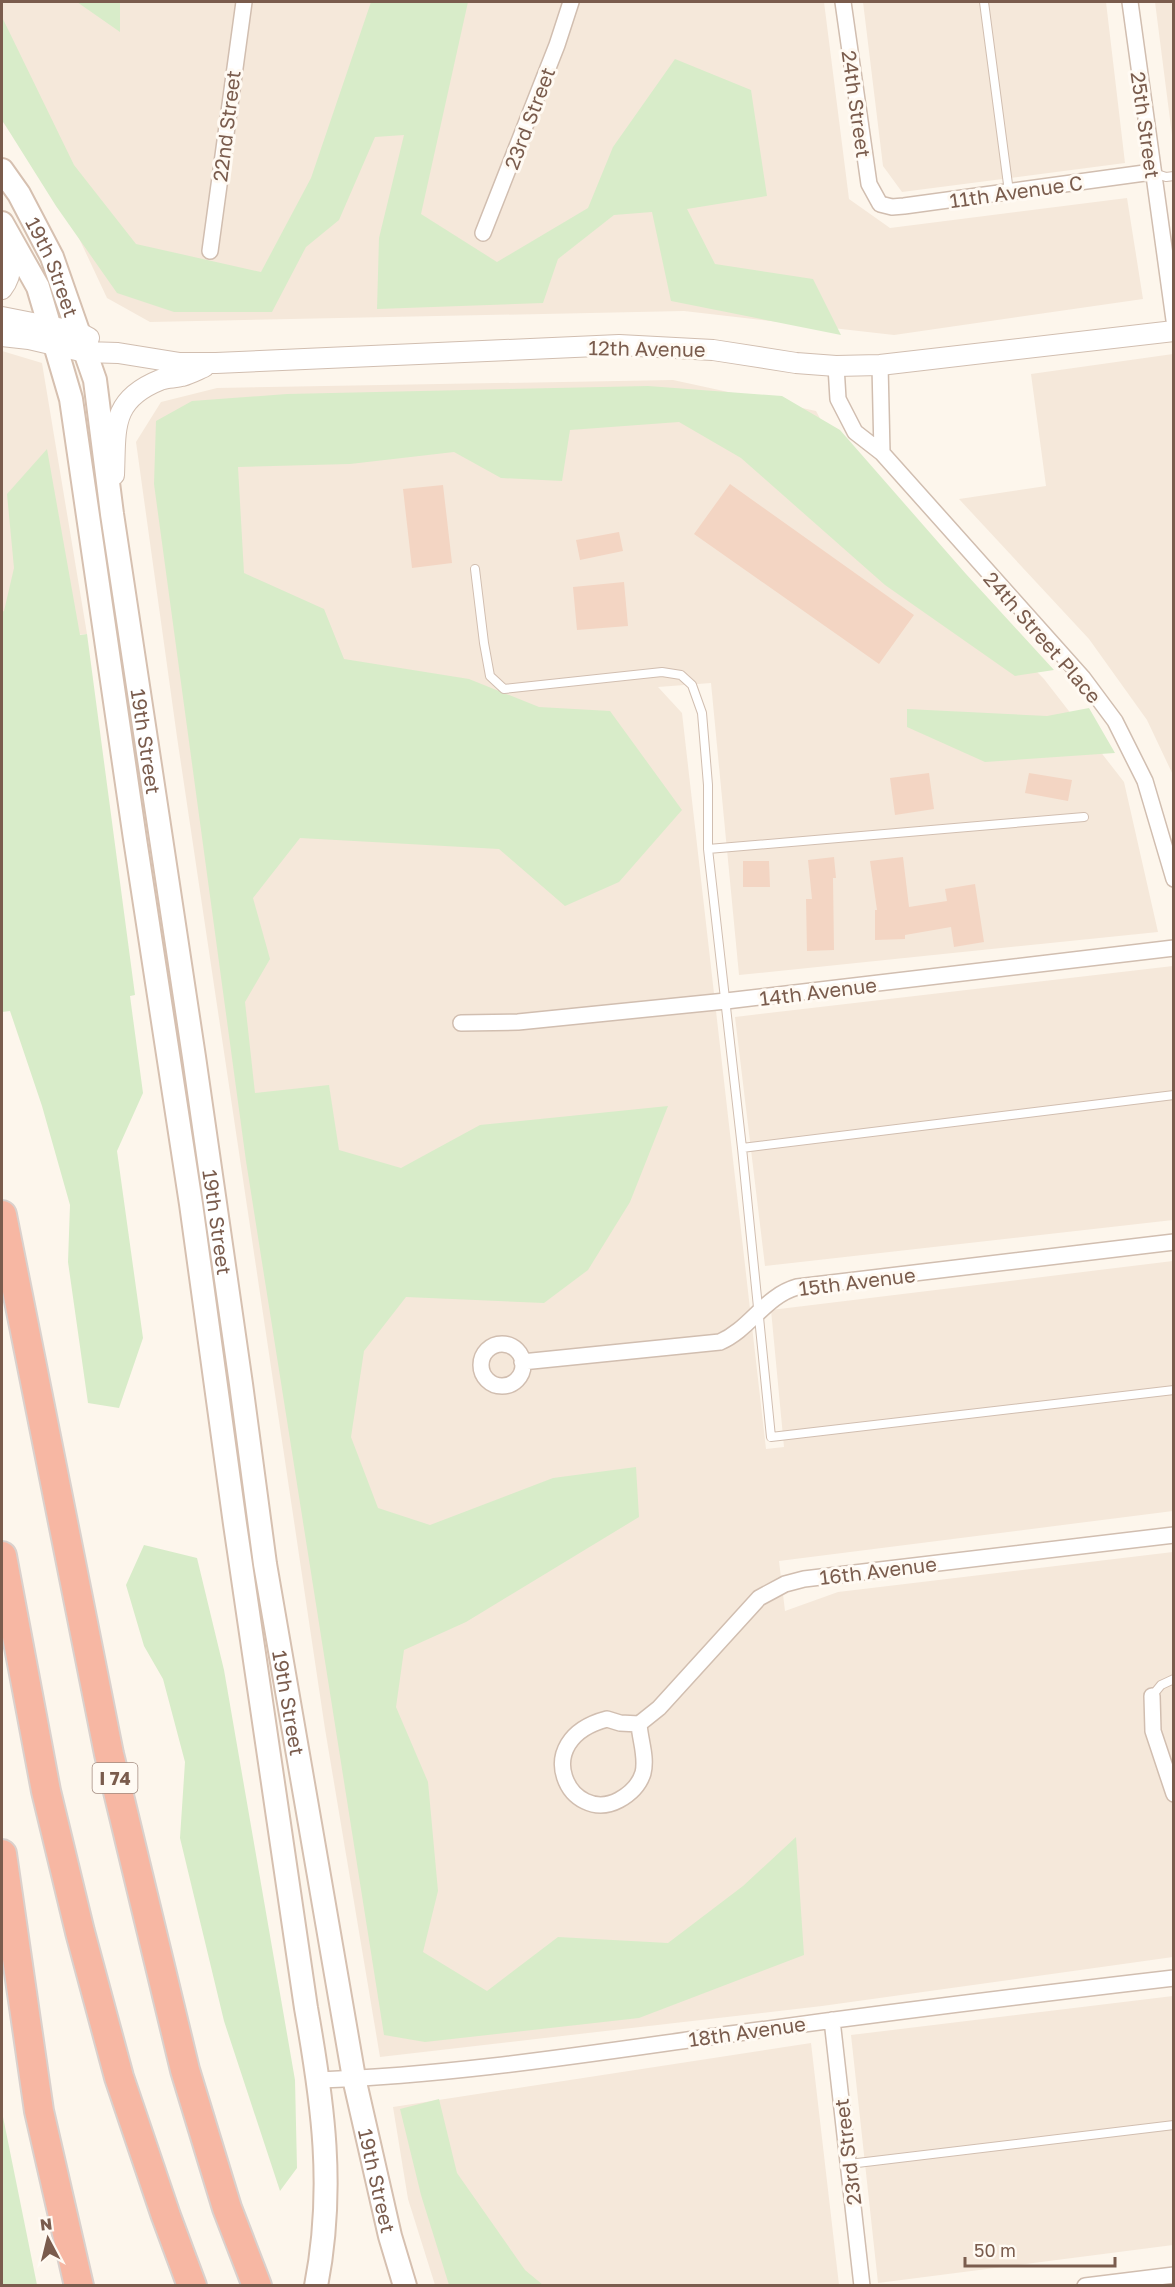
<svg xmlns="http://www.w3.org/2000/svg" width="1175" height="2287" font-family="'Golos Text',sans-serif">
<rect width="100%" height="100%" fill="#fdf6ec"/>
<path fill="#f5e8da" d="M 2,2 L 824,2 L 849,199 L 890,228 L 1127,198 L 1143,299 L 894,335 L 684,311 L 150,322 L 107,298 L 63,204 L 2,121 Z
M 863,2 L 1106,2 L 1125,163 L 902,192 L 883,166 Z
M 1155,2 L 1173,2 L 1173,143 Z
M 2,351 L 42,363 L 87,634 L 2,642 Z
M 1173,354 L 1174,354 L 1173,775 L 1147,720 L 1089,639 L 959,499 L 1046,486 L 1031,374 Z
M 673,380 L 816,411 L 858,489 L 1044,679 L 1124,782 L 1158,932 L 739,975 L 711,683 L 658,687 L 682,713 L 766,1449 L 784,1447 L 771,1310 L 1173,1261 L 1173,1511 L 779,1561 L 785,1611 L 838,1592 L 1173,1552 L 1173,1957 L 822,2006 L 380,2057 L 325,1729 L 177,737 L 136,442 L 161,402 L 217,388 Z
M 1173,966 L 1173,1220 L 765,1266 L 735,1017 Z
M 1173,1996 L 1173,2245 L 878,2283 L 851,2035 Z
M 811,2043 L 839,2285 L 435,2285 L 408,2199 L 393,2107 Z"/>
<path fill="#d8ecc9" d="M 76,2 L 120,2 L 120,32 L 77,2 Z
M 371,2 L 468,2 L 421,214 L 497,262 L 588,208 L 613,147 L 675,59 L 751,90 L 767,196 L 687,209 L 715,264 L 813,279 L 841,335 L 671,301 L 652,212 L 614,215 L 558,259 L 543,303 L 377,309 L 379,238 L 404,135 L 375,137 L 339,220 L 306,247 L 272,312 L 174,312 L 117,293 L 56,206 L 2,120 L 2,17 L 74,165 L 136,244 L 261,272 L 311,178 Z
M 648,386 L 782,396 L 840,430 L 966,574 L 1054,670 L 1015,676 L 885,585 L 741,458 L 679,422 L 570,430 L 562,481 L 501,478 L 454,452 L 350,464 L 238,467 L 244,573 L 324,609 L 344,659 L 469,679 L 539,707 L 610,711 L 682,810 L 619,882 L 565,906 L 499,849 L 300,838 L 253,898 L 270,959 L 245,1002 L 255,1093 L 329,1085 L 339,1150 L 401,1168 L 480,1125 L 668,1106 L 630,1202 L 588,1270 L 544,1303 L 406,1297 L 364,1351 L 351,1437 L 378,1508 L 430,1525 L 553,1478 L 636,1467 L 639,1517 L 466,1622 L 404,1650 L 396,1707 L 428,1782 L 438,1891 L 423,1952 L 487,1991 L 558,1937 L 668,1943 L 743,1886 L 796,1837 L 804,1955 L 639,2018 L 425,2042 L 384,2035 L 246,1161 L 154,484 L 156,421 L 192,401 L 287,394 Z
M 47,449 L 80,635 L 87,634 L 135,995 L 130,996 L 143,1093 L 117,1151 L 143,1338 L 119,1408 L 88,1403 L 68,1262 L 70,1205 L 42,1106 L 10,1011 L 2,1012 L 2,612 L 4,611 L 14,568 L 7,494 Z
M 1089,708 L 1115,753 L 985,762 L 907,727 L 907,709 L 1047,716 Z
M 144,1545 L 197,1558 L 224,1670 L 295,2080 L 297,2168 L 280,2191 L 224,2021 L 180,1838 L 185,1762 L 163,1679 L 144,1646 L 126,1585 Z
M 439,2099 L 457,2173 L 525,2270 L 543,2285 L 449,2285 L 421,2195 L 400,2109 Z
M 2,2112 L 37,2285 L 2,2285 Z"/>
<path fill="#f3d5c3" d="M 730,484 L 914,615 L 879,664 L 694,534 Z
M 443,485 L 452,563 L 412,568 L 403,489 Z
M 619,532 L 623,551 L 580,560 L 576,540 Z
M 624,582 L 628,626 L 577,630 L 573,587 Z
M 929,773 L 934,809 L 895,815 L 890,778 Z
M 1029,773 L 1072,780 L 1068,801 L 1025,793 Z
M 834,857 L 836,878 L 833,878 L 834,950 L 807,951 L 806,899 L 812,899 L 808,860 Z
M 903,857 L 909,907 L 947,901 L 945,889 L 975,884 L 984,942 L 954,947 L 951,927 L 905,935 L 905,939 L 875,940 L 875,910 L 877,910 L 870,861 Z
M 743,861 L 769,861 L 770,887 L 743,887 Z"/>
<g fill="none" stroke-linecap="round" stroke-linejoin="round">
<g stroke="#d1beb0" stroke-width="10">
<path id="service" d="M 984,2 L 1009,192
M 1154,173 L 1166,177 L 1174,176
M 475,569 L 484,643 L 490,676 L 504,689 L 662,672 L 681,675 L 692,685 L 702,713 L 708,785 L 708,849 L 742,1148 L 771,1437 L 1174,1390
M 708,849 L 1084,817
M 742,1148 L 1174,1095
M 1152,1696 L 1161,1685 L 1174,1679
M 849,2164 L 1174,2125"/>
</g>
<g stroke="#d1beb0" stroke-width="18">
<path id="minor" d="M 843,2 L 869,184 L 880,204 L 892,207 L 904,206 L 1152,172
M 1130,2 L 1174,320
M 483,233 L 557,45 L 571,2
M 210,251 L 244,2
M 880,365 L 882,453
M 836,366 L 838,399 L 855,432 L 882,453 L 1083,678 L 1115,721 L 1145,781 L 1174,879
M 461,1023 L 518,1022 L 726,1001 L 1174,948
M481 1365a21 21 0 1 1 42 0a21 21 0 1 1-42 0Z
M 522,1362 L 720,1342 C 750,1329 765,1296 797,1287 L 1174,1242
M 1152,1696 L 1153,1731 L 1174,1794
M 607,1719 L 620,1723 L 639,1724 C 640,1740 647,1757 643,1773 C 639,1786 630,1794 619,1800 C 570,1826 527,1740 607,1719 Z
M 639,1724 L 659,1708 L 759,1598 L 785,1584 L 804,1579 L 1174,1535
M 832,2020 L 862,2286
M 319,2080 C 460,2075 599,2052 738,2033 C 883,2013 1028,1995 1174,1978
M 1085,2286 L 1174,2275"/>
</g>
<g stroke="#d1beb0" stroke-width="22">
<path id="tertiary" d="M 2,289 C 15,272 11,255 5,236
M 2,317 L 78,332 L 89,338
M 2,336 L 29,339 L 85,352 L 118,353 L 180,363 L 216,363 L 619,345 L 713,350 L 796,363 L 836,366 L 880,365 L 1174,331
M 114,475 C 116,429 110,400 160,380 C 167,377 175,378 182,376 C 190,374 197,370 204,367"/>
</g>
<g stroke="#d6c0b0" stroke-width="26">
<g id="secondary">
<path id="s1" d="M 2,170 L 19,194 L 52,257 L 95,380 L 112,514 L 194,1057 L 241,1384 L 265,1564 L 354,2078 L 390,2236 L 405,2286"/>
<path d="M 2,223 L 38,287 L 71,399 L 135,839 L 191,1204 L 235,1524 L 306,2008 C 323,2103 335,2189 316,2286"/>
</g>
</g>
<g stroke="#dad1cd" stroke-width="32">
<path id="motorway" d="M 2,1215 L 109,1754 L 185,2070 L 227,2208 L 257,2286
M 2,1556 L 46,1791 L 80,1932 L 119,2077 L 166,2216 L 192,2286
M 2,1854 L 39,2111 L 79,2286"/>
</g>
<use href="#service" stroke="#fff" stroke-width="8"/>
<use href="#minor" stroke="#fff" stroke-width="15"/>
<use href="#tertiary" stroke="#fff" stroke-width="20"/>
<use href="#secondary" stroke="#fff" stroke-width="22"/>
<use href="#motorway" stroke="#f7b7a3" stroke-width="28"/>
</g>
<g text-anchor="middle" dominant-baseline="central" stroke-width="6" stroke-linejoin="round" paint-order="stroke">
<rect fill="#fffaf3" stroke="#a28b7f" stroke-width="1.5" x="92.5" y="1763" width="45" height="30" rx="4.5"/>
<g font-size="18" font-weight="bold" fill="#7a5c4d">
<text x="115" y="1778">I 74</text>
</g>
<g font-size="20" fill="#7a5c4d" stroke="#fffaf3">
<text transform="translate(857 104) rotate(82)">24th Street</text>
<text transform="translate(529 118) rotate(-69)">23rd Street</text>
<text transform="translate(1146 125) rotate(82)">25th Street</text>
<text transform="translate(226 126) rotate(-83)">22nd Street</text>
<text transform="translate(1016 191) rotate(-8)">11th Avenue C</text>
<text stroke="none"><textPath href="#s1" startOffset="110">19th Street</textPath></text>
<text transform="translate(647 348) rotate(1)">12th Avenue</text>
<text transform="translate(1043 637) rotate(49)">24th Street Place</text>
<text stroke="none"><textPath href="#s1" startOffset="596">19th Street</textPath></text>
<text transform="translate(818 991) rotate(-7)">14th Avenue</text>
<text stroke="none"><textPath href="#s1" startOffset="1082">19th Street</textPath></text>
<text transform="translate(857 1281) rotate(-7)">15th Avenue</text>
<text transform="translate(878 1570) rotate(-7)">16th Avenue</text>
<text stroke="none"><textPath href="#s1" startOffset="1568">19th Street</textPath></text>
<text transform="translate(747 2031) rotate(-8)">18th Avenue</text>
<text transform="translate(847 2152) rotate(-97)">23rd Street</text>
<text stroke="none"><textPath href="#s1" startOffset="2054">19th Street</textPath></text>
</g>
</g>
<rect width="1175" height="2287" fill="none" stroke="#7a5c4d" stroke-width="6"/>
<g transform="translate(48 2239) rotate(353)" stroke="#fffaf3" stroke-width="4.5" paint-order="stroke">
<path d="M0-4.5L10 22L0 15L-10 22Z" fill="#7a5c4d"/>
<text y="-9" font-size="16" font-weight="bold" text-anchor="middle" fill="#7a5c4d">N</text>
</g>
<path d="M965 2257v9h150v-9" fill="none" stroke="#7a5c4d" stroke-width="3"/>
<text x="974" y="2257" font-size="18" fill="#7a5c4d" stroke="#fffaf3" stroke-width="4.5" paint-order="stroke">50 m</text>
</svg>
